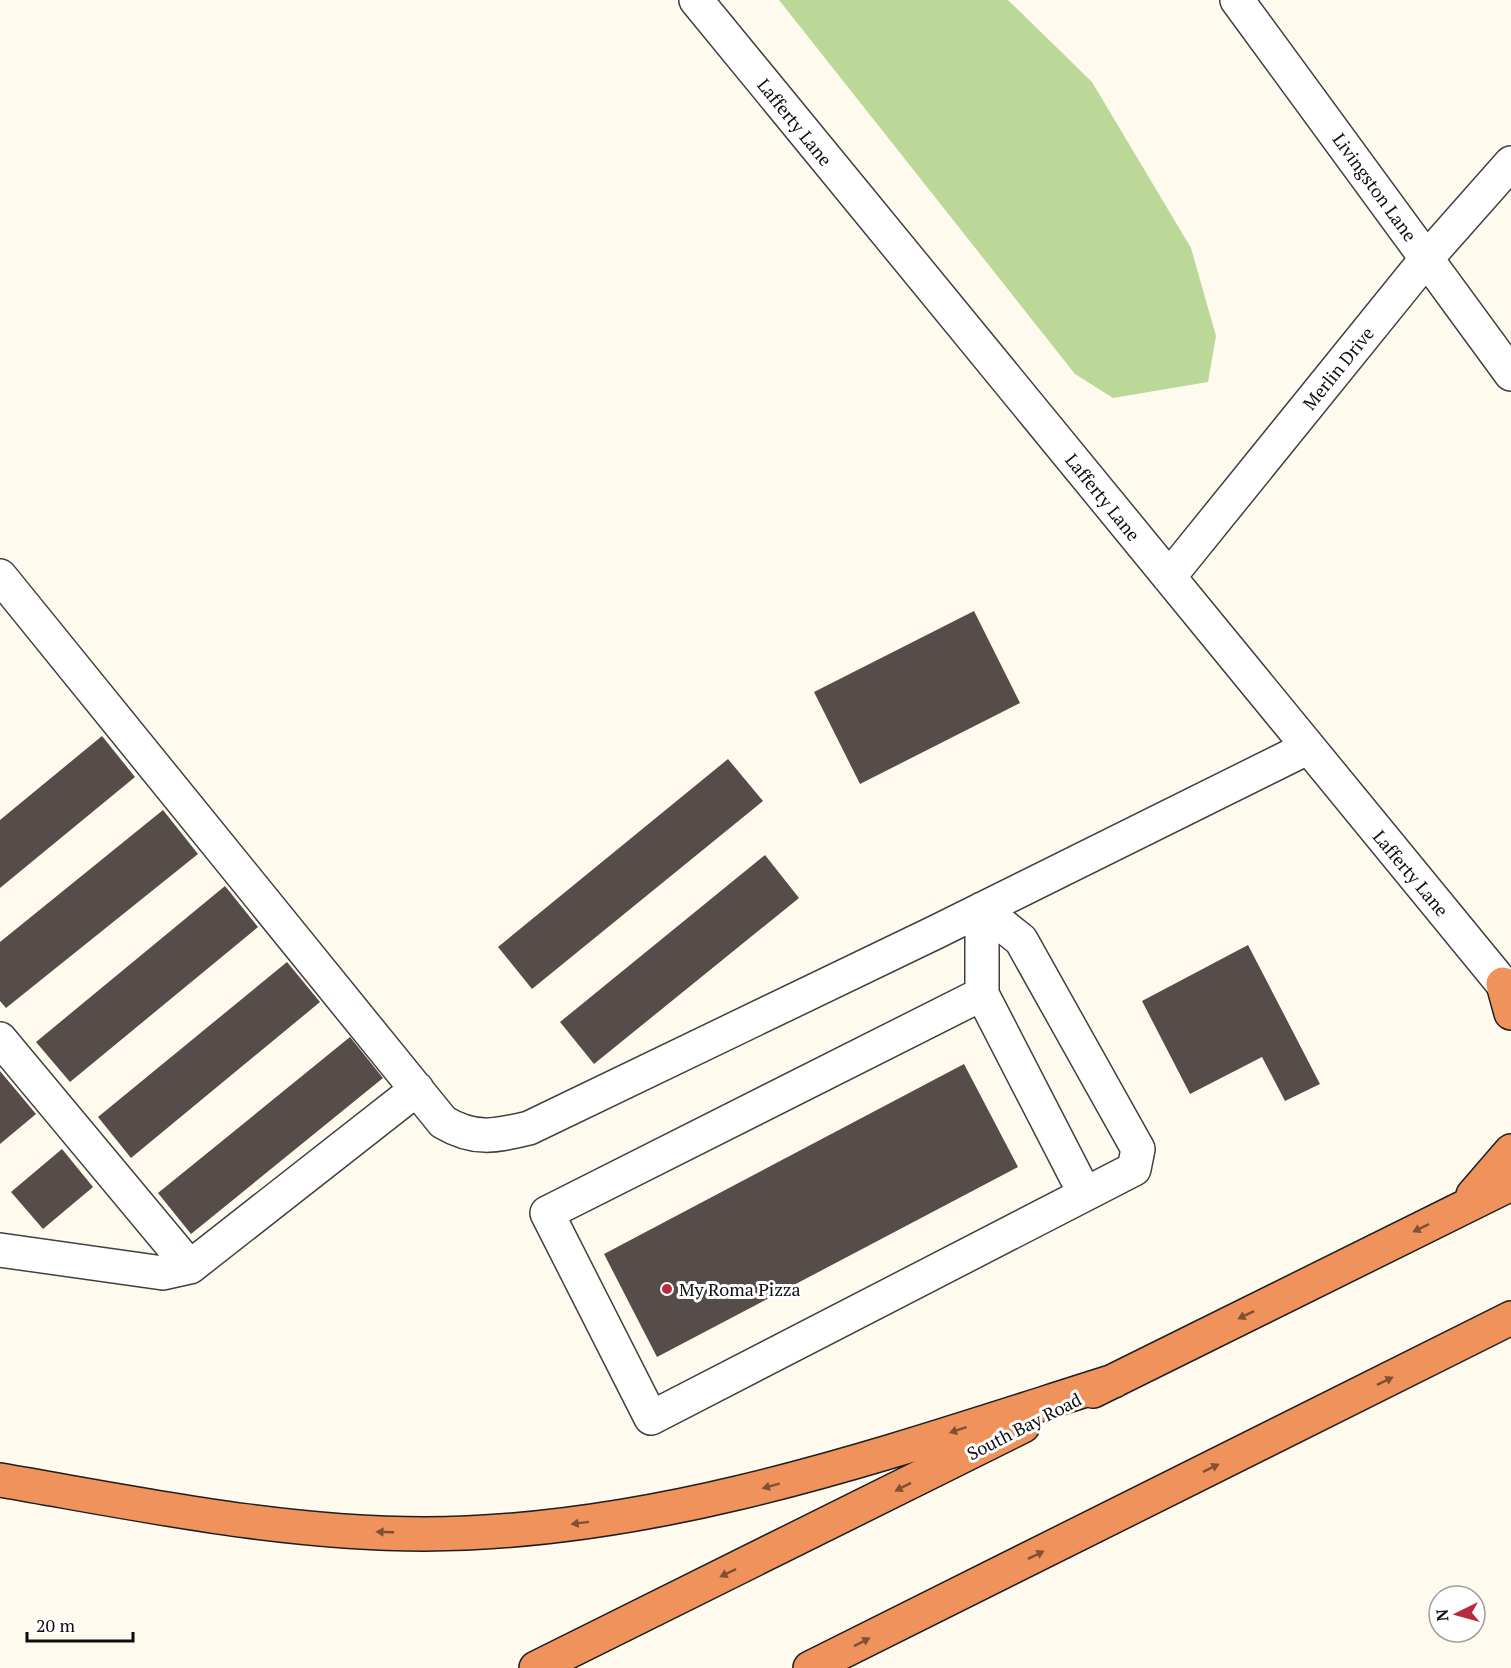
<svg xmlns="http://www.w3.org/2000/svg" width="1511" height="1668" font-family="'PT Serif',serif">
<rect width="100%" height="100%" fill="#fefaee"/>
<path fill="#bbd899" d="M 779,0 L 1008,0 L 1092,82 L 1191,248 L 1216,336 L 1208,382 L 1113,398 L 1075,374 Z"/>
<path fill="#564d4a" d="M 974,611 L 1020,703 L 860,784 L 814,692 Z
M 102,736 L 135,777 L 0,888 L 0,820 Z
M 728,759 L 763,801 L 532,989 L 498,947 Z
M 163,810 L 198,854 L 6,1008 L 0,1001 L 0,942 Z
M 765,855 L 799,898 L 594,1064 L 560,1022 Z
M 225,886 L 258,927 L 70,1082 L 36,1042 Z
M 1248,945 L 1320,1084 L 1285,1101 L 1262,1057 L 1190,1094 L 1142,1001 Z
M 287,962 L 320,1002 L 131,1158 L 98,1117 Z
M 350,1037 L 383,1078 L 191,1234 L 158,1193 Z
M 964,1064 L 1018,1167 L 657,1357 L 604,1254 Z
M 0,1071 L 36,1114 L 0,1144 Z
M 62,1149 L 93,1187 L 43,1229 L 11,1192 Z"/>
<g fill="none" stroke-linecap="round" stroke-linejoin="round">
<g stroke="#404040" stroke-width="36">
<path id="minor" d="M 696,0 L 1511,994
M 1237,0 L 1511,374
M 0,576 L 443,1122 C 475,1141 495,1136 529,1128 L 936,932 L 1307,748
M 1169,577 L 1427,258 L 1511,163
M 982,909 L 1021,940 L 1138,1149 L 1134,1169 L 651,1418 L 547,1213 L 982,994 Z
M 982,994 L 1085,1194
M 0,1039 L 190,1267
M 0,1250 L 163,1273 L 190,1267 L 417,1089"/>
</g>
<g stroke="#1e1e1e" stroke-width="36">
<path id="highway" d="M 1503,984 L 1511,1013
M 1473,1195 L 1511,1151
M 1093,1391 L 1511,1184
M 0,1480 C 140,1504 282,1534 425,1534 C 664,1533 889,1452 1114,1381
M 536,1668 L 1023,1426
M 810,1668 L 1511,1318"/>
</g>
<use href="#minor" stroke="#fff" stroke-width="33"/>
<use href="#highway" stroke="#ef925b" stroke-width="33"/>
</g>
<defs><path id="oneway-solid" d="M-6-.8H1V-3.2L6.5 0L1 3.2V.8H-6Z" transform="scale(1.5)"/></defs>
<g fill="#7e5034">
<use href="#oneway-solid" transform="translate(1421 1228) rotate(154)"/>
<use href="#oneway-solid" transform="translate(1246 1315) rotate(154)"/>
<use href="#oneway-solid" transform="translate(1385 1381) rotate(-26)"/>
<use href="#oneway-solid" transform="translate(958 1430) rotate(162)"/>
<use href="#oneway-solid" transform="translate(1211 1468) rotate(-26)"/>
<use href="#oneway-solid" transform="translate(771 1486) rotate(165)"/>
<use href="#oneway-solid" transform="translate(903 1487) rotate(153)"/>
<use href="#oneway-solid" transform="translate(580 1523) rotate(173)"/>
<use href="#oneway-solid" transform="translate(385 1532) rotate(-178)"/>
<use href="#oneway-solid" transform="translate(1036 1555) rotate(-26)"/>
<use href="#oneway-solid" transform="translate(728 1573) rotate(154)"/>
<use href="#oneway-solid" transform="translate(862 1642) rotate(-27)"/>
</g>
<circle fill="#b82a3d" stroke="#fff" stroke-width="2" cx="667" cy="1289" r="6"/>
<g text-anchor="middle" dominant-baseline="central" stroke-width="6" stroke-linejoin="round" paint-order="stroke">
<g font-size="18" fill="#0d0d0d" stroke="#fff">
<text transform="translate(795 122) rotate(51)">Lafferty Lane</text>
<text transform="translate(1375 187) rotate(54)">Livingston Lane</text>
<text transform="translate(1338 368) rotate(-51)">Merlin Drive</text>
<text transform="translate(1103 497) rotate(51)">Lafferty Lane</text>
<text transform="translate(1411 873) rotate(50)">Lafferty Lane</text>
<text transform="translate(1024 1426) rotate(-27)">South Bay Road</text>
</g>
<g font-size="18" fill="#0d0d0d" stroke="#fff" text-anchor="start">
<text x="679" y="1289">My Roma Pizza</text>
</g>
</g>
<g transform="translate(1457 1614) rotate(265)"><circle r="28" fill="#ffffff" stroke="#9e9e9e" stroke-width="1.5"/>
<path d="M0-4.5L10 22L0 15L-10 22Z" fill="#b82a3d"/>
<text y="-9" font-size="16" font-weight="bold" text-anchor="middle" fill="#0d0d0d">N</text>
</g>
<path d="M27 1632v9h106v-9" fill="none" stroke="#0d0d0d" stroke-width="3"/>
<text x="36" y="1632" font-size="18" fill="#0d0d0d" stroke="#ffffff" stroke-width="4.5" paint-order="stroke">20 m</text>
</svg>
